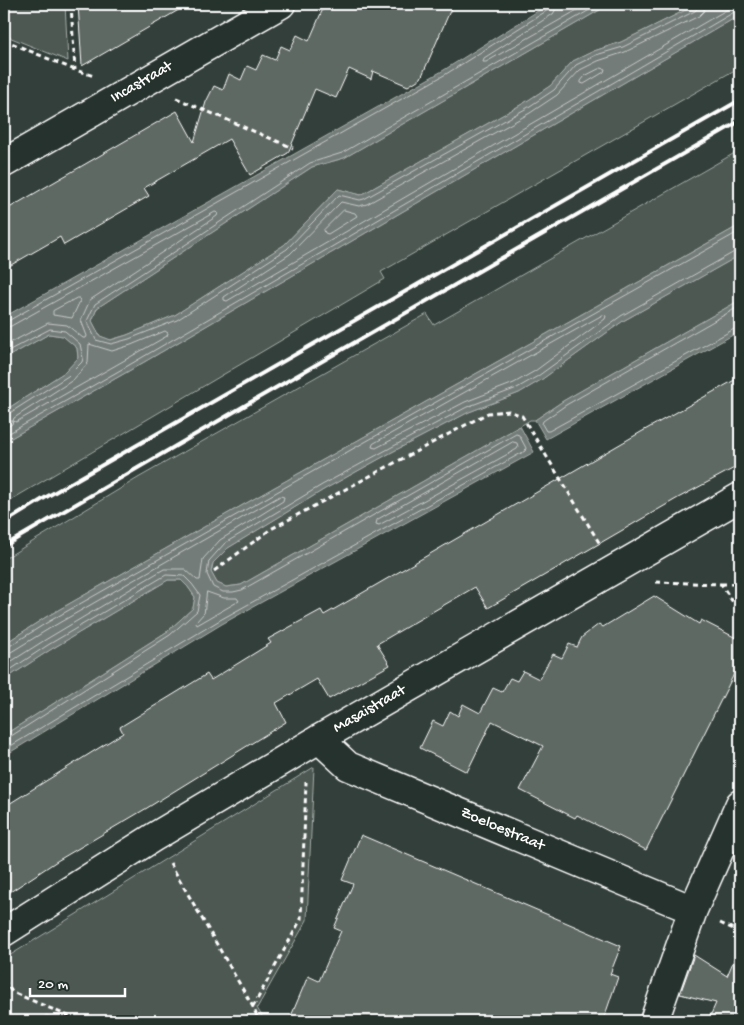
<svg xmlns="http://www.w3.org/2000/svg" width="744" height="1025" font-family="'Gochi Hand',sans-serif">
<rect width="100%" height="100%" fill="#333f3a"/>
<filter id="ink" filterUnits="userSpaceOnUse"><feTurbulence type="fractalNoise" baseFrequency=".02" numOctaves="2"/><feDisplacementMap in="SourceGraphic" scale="10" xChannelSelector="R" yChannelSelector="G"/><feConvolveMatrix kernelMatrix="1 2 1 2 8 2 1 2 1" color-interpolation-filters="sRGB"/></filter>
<g filter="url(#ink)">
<path fill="#4d5853" stroke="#a6aca9" d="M 4,4 L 65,4 L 68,61 L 4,35 Z
M 610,4 L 698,4 L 621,42 L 594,51 L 573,61 L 550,86 L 524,103 L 361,195 L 338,189 L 284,245 L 175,315 L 127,335 L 110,340 L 100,336 L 92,321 L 97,308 L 312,167 L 344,158 Z
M 740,15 L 740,67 L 381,272 L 385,279 L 4,504 L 4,442 L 127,372 Z
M 740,150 L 740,225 L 211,523 L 46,617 L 4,644 L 4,559 L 138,478 L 427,314 L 434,325 Z
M 740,255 L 740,300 L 563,401 L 535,420 L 530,420 L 520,426 L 241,585 L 226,587 L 217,583 L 211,572 L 213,563 L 228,548 L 325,489 L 392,452 L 469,412 L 519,393 L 541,380 L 623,321 Z
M 49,334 L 63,336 L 77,348 L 78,359 L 65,372 L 4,411 L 4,359 Z
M 168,580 L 181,580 L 188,587 L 195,597 L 193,608 L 168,631 L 4,735 L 4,680 L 50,650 Z
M 314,767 L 307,920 L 257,1008 L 265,1021 L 61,1021 L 46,1015 L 43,1021 L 4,1021 L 4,1005 L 7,996 L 4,991 L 4,959 Z"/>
<path fill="#737b78" stroke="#abb0ae" d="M 549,4 L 610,4 L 344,158 L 312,167 L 97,308 L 92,321 L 100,336 L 111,340 L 127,335 L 175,315 L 284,245 L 338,189 L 361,195 L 524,103 L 550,86 L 573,61 L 594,51 L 621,42 L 698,4 L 740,4 L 740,15 L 127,372 L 4,442 L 4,411 L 65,372 L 78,358 L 77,348 L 63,336 L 49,334 L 4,359 L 4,317 L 444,70 Z
M 740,225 L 740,255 L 623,321 L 541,380 L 519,393 L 469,412 L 392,452 L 325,489 L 228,548 L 213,563 L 211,572 L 217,583 L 226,587 L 241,585 L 520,426 L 534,452 L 222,624 L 4,756 L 4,735 L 168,631 L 193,608 L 195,597 L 188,587 L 181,580 L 168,580 L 50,650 L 4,680 L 4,644 L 46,617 L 211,523 Z
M 740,300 L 740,331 L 546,439 L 535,420 L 563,401 Z"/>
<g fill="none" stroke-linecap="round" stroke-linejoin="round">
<path stroke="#c7cac9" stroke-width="1" d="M 557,4 L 556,9 L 553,14 L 484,58 L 483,62 L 486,62 L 588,4
M 600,4 L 342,153 L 310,163 L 95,304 L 87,321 L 96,340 L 111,344 L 129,339 L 177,320 L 287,249 L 339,195 L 360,200 L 364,199 L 527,108 L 554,90 L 576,65 L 596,55 L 623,47 L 695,11 L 698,8 L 699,4
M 705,4 L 704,11 L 699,16 L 625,52 L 598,61 L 580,70 L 557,95 L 530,113 L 367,204 L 359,206 L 341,202 L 290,254 L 224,297 L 224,300 L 227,301 L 733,6 L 740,4
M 601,68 L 605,69 L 604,72 L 584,84 L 581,83 L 581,81 L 585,76 Z
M 344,210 L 355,213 L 357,216 L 328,234 L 325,233 L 324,230 Z
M 77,298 L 79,298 L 80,301 L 72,318 L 53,315 L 53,311 Z
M 740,306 L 566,405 L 543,421 L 542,424 L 546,431 L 549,431 L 736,328 L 740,327
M 603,315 L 606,316 L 605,319 L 535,371 L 514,383 L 465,402 L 376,448 L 372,447 L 373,444 Z
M 4,321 L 8,321 L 446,74 L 548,10 L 551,4
M 4,328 L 11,326 L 215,212 L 218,213 L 217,216 L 90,300 L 81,320 L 87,336 L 86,338 L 83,338 L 67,325 L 48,323 L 4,346
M 4,353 L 50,329 L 65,331 L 80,344 L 83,358 L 82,362 L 68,376 L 8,414 L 4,415
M 4,421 L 13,421 L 14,418 L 73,380 L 88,363 L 89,344 L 112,351 L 131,345 L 165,331 L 168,333 L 167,336 L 16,422 L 13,421 L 12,424 L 4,429
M 4,436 L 124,368 L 736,11 L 740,11
M 513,442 L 517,443 L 518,447 L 517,449 L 379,525 L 376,524 L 377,520 Z
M 207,592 L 224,598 L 237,598 L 239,601 L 197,625 L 196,622 L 204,613 Z
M 4,647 L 8,647 L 48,622 L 349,451 L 740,231
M 4,654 L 11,652 L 52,627 L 280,496 L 284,497 L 283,501 L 220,540 L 203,559 L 200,580 L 197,580 L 185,569 L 164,569 L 45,640 L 4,666
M 4,674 L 48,645 L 166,575 L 184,576 L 192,584 L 200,595 L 197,611 L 170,635 L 8,738 L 4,739
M 4,750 L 220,620 L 525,451 L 526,448 L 519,435 L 516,434 L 242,590 L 233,592 L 223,592 L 213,587 L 207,574 L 209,561 L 225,543 L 322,485 L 390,448 L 467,407 L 517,388 L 538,376 L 621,316 L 736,251 L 740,251"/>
</g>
<path fill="#5f6964" stroke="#fff" d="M 78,4 L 189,4 L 82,66 Z
M 325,4 L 453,4 L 421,78 L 408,86 L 373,71 L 371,79 L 349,69 L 336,98 L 315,89 L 288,153 L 250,175 L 229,139 L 144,188 L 149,196 L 64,245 L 60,237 L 4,269 L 4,211 L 177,111 L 194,142 L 206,102 L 214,86 L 223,90 L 229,74 L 241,80 L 247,66 L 256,70 L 263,55 L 275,60 L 281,46 L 290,50 L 297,35 L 309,41 Z
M 740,377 L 740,465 L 678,498 L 488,608 L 475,587 L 377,644 L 390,665 L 329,699 L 317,679 L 276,703 L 286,722 L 147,808 L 57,861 L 4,896 L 4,807 L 123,733 L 120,727 L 207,674 L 211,680 L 271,643 L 268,639 L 321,610 L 324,615 L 345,603 L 641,432 Z
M 654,596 L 699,624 L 701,620 L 740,640 L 740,662 L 646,850 L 577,815 L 575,818 L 520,790 L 543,746 L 492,721 L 467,772 L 420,748 L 433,721 L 443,726 L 450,711 L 458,716 L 463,704 L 480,713 L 493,688 L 502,692 L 510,678 L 517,681 L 523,671 L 539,679 L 553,654 L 562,658 L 569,644 L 577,647 L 582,637 L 599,624 L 603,627 Z
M 361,835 L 621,946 L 610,974 L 618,977 L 603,1021 L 289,1021 L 308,976 L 319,981 L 341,931 L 334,928 L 353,884 L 342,880 Z
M 740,946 L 740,1021 L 708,1021 L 716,1003 L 680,994 L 694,955 L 727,976 Z"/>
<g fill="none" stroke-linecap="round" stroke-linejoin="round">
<g stroke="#fff" stroke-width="31">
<path id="street" d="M 4,163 L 281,4
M 319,739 L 348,766 L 693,910
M 4,932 L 154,837 L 319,739 L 740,497
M 654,1021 L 693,910 L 740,804"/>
</g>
<path stroke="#fff" stroke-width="3" stroke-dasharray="5 4" stroke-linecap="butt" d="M 71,4 L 75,70
M 4,40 L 75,70 L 94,76
M 176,98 L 293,148
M 214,571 L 271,529 L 488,413 L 509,411 L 522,416 L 600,544
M 656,582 L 721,584 L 740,613
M 721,584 L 740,584
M 170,863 L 253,1007 L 259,1021
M 720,923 L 740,932
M 4,980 L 12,992 L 80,1021
M 253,1007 L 301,919 L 306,782"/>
<use href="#street" stroke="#26332d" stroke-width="28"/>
<path stroke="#fff" stroke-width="4" d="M 4,523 L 48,496 L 740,100
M 4,546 L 251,402 L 740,121"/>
</g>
</g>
<g text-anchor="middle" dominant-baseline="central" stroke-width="5" stroke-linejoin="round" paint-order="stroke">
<g font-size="16" fill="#fff" stroke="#26332d">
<text transform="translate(142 83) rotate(-30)">Incastraat</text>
<text transform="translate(370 710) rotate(-30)">Masaistraat</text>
<text transform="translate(502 830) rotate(23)">Zoeloestraat</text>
</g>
</g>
<rect width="744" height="1025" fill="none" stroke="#26332d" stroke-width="20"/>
<rect x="10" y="10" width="724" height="1005" fill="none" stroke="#fff" stroke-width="2" filter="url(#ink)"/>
<path d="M30 988v8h95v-8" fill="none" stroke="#ffffff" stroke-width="2.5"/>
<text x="38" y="988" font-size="15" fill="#ffffff" stroke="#26332d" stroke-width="4" paint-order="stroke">20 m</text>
</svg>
